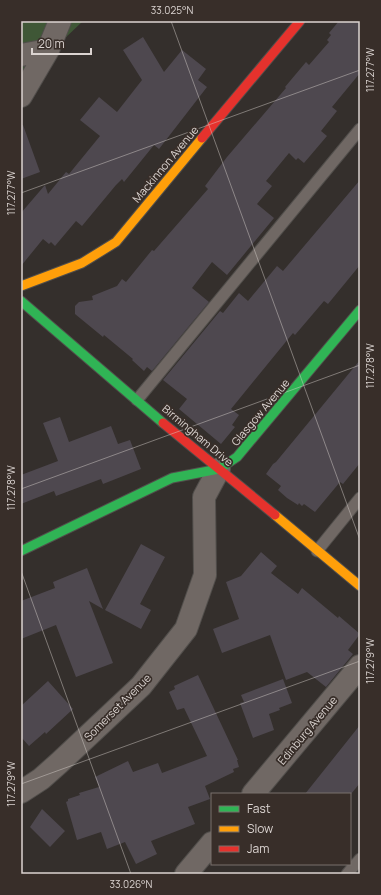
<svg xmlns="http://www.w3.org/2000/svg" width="381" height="895" font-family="Manrope,sans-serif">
<rect width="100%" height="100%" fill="#342f2c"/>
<path fill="#3f5736" d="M 21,21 L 83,21 L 23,78 L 21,74 Z"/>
<path fill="#4e484f" d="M 339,21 L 360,21 L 360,73 L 332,107 L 337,111 L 321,131 L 327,136 L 304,163 L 298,158 L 296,160 L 289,153 L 266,181 L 272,186 L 257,204 L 274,218 L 227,275 L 212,262 L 192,288 L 209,302 L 152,371 L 147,367 L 144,371 L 132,360 L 133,359 L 104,335 L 103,337 L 75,314 L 75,306 L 79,302 L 93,300 L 92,296 L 117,286 L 122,279 L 126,282 L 152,250 L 154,251 L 208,189 L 205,186 L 227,157 L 286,88 L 285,87 L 306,62 L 309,65 L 329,42 L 327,40 L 331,35 L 329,33 Z
M 143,37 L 164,72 L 182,50 L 206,69 L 198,80 L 207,87 L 159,149 L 154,145 L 124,182 L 122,179 L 116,185 L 82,226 L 76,221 L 55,246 L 51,242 L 49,244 L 43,239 L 21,266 L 21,213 L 45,185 L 48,194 L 66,172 L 69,174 L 100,136 L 80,120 L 99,97 L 117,112 L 142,80 L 123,50 Z
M 21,125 L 23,125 L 40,172 L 21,179 Z
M 360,180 L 360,265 L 328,304 L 324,301 L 295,335 L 293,333 L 231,409 L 239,415 L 232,425 L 235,427 L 221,444 L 179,409 L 187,399 L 163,380 L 220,311 L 223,313 L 239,293 L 248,301 L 277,266 L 283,271 Z
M 360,360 L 360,463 L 343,484 L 340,482 L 315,512 L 304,504 L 302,506 L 299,503 L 298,505 L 287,498 L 278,490 L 281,486 L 266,474 L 273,464 L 276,462 Z
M 60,417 L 69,442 L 111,426 L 118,444 L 130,440 L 141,469 L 103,484 L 101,479 L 56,496 L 54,491 L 21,504 L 21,475 L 58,461 L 43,423 Z
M 141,544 L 165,557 L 140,604 L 151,610 L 141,629 L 105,610 Z
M 261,552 L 277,566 L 271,573 L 298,594 L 302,588 L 338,618 L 339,616 L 360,634 L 348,650 L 353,654 L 326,687 L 307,672 L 286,680 L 270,635 L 222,653 L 213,629 L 239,619 L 226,582 L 241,576 Z
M 87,568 L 103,609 L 89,601 L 113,663 L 76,677 L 56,625 L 21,639 L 21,601 L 55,588 L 53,582 Z
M 198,675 L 238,760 L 237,760 L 239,767 L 233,769 L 234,772 L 205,786 L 210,799 L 188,807 L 195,824 L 151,841 L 157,854 L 136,864 L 125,842 L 107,849 L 101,832 L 77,840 L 66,802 L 68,801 L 68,799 L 80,795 L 79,793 L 99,787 L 95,777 L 128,761 L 133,772 L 158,763 L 162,773 L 207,756 L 184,708 L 177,710 L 169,692 L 175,689 L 174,686 Z
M 283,679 L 292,703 L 279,708 L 280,710 L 269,714 L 274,730 L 253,738 L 240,703 L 244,702 L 241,695 Z
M 48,681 L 73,709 L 46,734 L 45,732 L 29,746 L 21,737 L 21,706 Z
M 360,725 L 360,783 L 351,794 L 305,794 Z
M 42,809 L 65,831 L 50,847 L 30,827 Z"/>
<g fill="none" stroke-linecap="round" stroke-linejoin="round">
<g stroke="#514e4b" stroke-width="13">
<path id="lane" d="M 137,400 L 360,129
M 317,551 L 360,498
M 347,874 L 360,859"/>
</g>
<g stroke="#514e4b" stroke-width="24">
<path id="street" d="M 21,55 L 48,50
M 21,96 L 48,50 L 60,21
M 21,792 L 41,779 L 59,763 L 141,686 L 186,629 L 205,575 L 204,497 L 219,469
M 253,794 L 360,666
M 186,874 L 212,843"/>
</g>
<g stroke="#514e4b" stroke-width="11">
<path id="fast" d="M 21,301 L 163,423
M 21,551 L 172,478 L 219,469 L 237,457 L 360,310"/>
</g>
<g stroke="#514e4b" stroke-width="11">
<path id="slow" d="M 21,286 L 82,263 L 116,242 L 202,138
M 275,515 L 360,586"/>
</g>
<g stroke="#514e4b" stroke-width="11">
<path id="jam" d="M 202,138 L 300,21
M 163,423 L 275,515"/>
</g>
<use href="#lane" stroke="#706864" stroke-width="11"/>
<use href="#street" stroke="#706864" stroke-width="22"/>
<use href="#fast" stroke="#30b455" stroke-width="9"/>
<use href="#slow" stroke="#ff9f0a" stroke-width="9"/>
<use href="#jam" stroke="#e5322d" stroke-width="9"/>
</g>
<path fill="none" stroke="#dbd4d1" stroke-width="1" stroke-opacity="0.45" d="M 171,21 L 360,540M 21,193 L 360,70M 21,489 L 360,365M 21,571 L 131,874M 21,784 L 360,661"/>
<g text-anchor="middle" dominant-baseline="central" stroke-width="3.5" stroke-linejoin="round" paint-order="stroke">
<g font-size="11" fill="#dbd4d1" stroke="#382e29">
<text transform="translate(165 164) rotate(-50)">Mackinnon Avenue</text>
<text transform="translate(260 412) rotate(-50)">Glasgow Avenue</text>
<text transform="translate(198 435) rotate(40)">Birmingham Drive</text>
<text transform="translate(117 707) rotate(-45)">Somerset Avenue</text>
<text transform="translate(307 730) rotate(-50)">Edinburg Avenue</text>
</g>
</g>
<rect width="381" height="895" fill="none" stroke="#382e29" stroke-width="44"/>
<rect x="211" y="793" width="140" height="72" fill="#382e29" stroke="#79706c"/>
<rect x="219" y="806" width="20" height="6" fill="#30b455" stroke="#79706c"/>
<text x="247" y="813" font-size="12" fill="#dbd4d1">Fast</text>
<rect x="219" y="826" width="20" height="6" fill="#ff9f0a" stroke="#79706c"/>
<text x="247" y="833" font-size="12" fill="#dbd4d1">Slow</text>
<rect x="219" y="846" width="20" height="6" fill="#e5322d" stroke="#79706c"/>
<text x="247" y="853" font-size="12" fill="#dbd4d1">Jam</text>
<path d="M32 48v6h59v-6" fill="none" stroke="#dbd4d1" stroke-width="2"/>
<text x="38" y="48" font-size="12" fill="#dbd4d1" stroke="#382e29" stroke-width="3" paint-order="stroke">20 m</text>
<rect x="22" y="22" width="337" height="851" fill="none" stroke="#dbd4d1" stroke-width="1.5"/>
<g font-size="10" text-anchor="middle" fill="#dbd4d1">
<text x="172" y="14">33.025°N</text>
<text transform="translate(370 70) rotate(-90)" y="4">117.277°W</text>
<text transform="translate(11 193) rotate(-90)" y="4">117.277°W</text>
<text transform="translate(370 366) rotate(-90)" y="4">117.278°W</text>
<text transform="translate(11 488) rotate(-90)" y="4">117.278°W</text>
<text transform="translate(370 661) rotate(-90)" y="4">117.279°W</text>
<text transform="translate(11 784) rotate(-90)" y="4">117.279°W</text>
<text x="131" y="888">33.026°N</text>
</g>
</svg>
